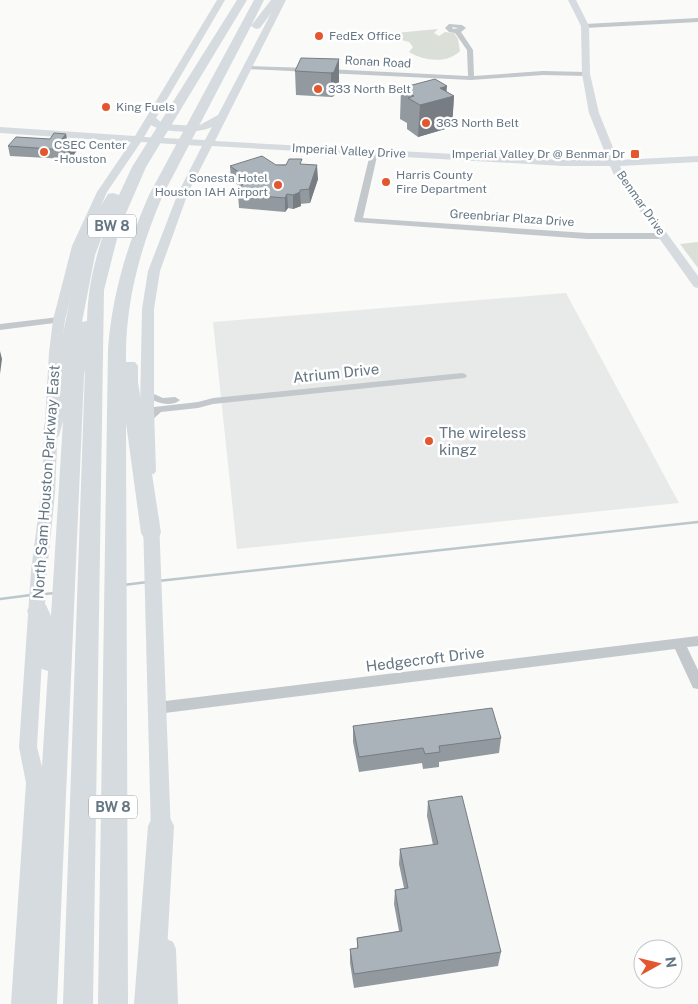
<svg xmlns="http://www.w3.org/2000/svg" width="698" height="1004" font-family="'Public Sans',sans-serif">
<rect width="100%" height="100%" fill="#fafaf8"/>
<path fill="#e8e9e9" d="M 566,293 L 679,503 L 237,549 L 213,322 Z"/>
<path fill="#dadfd7" d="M 438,29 L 434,33 L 439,36 L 445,32 L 454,33 L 458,39 L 460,51 C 447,64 424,61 409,52 L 413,47 L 409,42 L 394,38 L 395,33 Z
M 698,242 L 698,268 L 680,244 Z"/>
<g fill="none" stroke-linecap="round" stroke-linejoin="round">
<path stroke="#bbc7cb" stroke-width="2.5" d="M 158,581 L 698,522
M 123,585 L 148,582
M 44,594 L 56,593
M 0,599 L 31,595"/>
<path fill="#c3c8cc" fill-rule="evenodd" d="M 698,18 L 698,22 L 585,28 L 582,26 L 585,24 Z
M 449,24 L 462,25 L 466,28 L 461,32 L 473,50 L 474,76 L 543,71 L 586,72 L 589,74 L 586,76 L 543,75 L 471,80 L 326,73 L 323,71 L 326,69 L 468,76 L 467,50 L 455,33 L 449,32 L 445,28 ZM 452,27 L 458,28 L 459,28 L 453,29 Z
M 245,66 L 310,68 L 313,70 L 310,72 L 247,69 L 244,67 Z
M 371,150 L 378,152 L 363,218 L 587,233 L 663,233 L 667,236 L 663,239 L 587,239 L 355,222 L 354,220 Z
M 59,317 L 62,318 L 62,322 L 0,330 L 0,324 Z
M 462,373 L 465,374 L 467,376 L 465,378 L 213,404 L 198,408 L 161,412 L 151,421 L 147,422 L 142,419 L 154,407 L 198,402 L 213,398 Z
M 147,391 L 163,398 L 175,397 L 180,400 C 169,409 155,401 143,396 L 142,394 Z
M 698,636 L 698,646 L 687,647 L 698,670 L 698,689 L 693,688 L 675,649 L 157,714 L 152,712 L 150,708 L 152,704 L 157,702 Z"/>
<path fill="#d6dbdf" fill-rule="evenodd" d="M 217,0 L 225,0 L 156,118 L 163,124 L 198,126 L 218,115 L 278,0 L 286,0 L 215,141 L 563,160 L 608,160 L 589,113 L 582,74 L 581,26 L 568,0 L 576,0 L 589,26 L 590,74 L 599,113 L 618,160 L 698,156 L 698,162 L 620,166 L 623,173 L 698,276 L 698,288 L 694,287 L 614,175 L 610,166 L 563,166 L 212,146 L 188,193 L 160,271 L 154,309 L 154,410 L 156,471 L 154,474 L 144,474 L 142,471 L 140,410 L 142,309 L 148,271 L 178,193 L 202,146 L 141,142 L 107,192 L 84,246 L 65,320 L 61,352 L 55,493 L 47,571 L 37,747 L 46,783 L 33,1004 L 11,1004 L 26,783 L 19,747 L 31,571 L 41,493 L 49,352 L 53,320 L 72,246 L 97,192 L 131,142 L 0,133 L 0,127 L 135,136 ZM 151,125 C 163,133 199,134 212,127 L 205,140 L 144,137 Z
M 151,514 L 156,515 L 159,519 L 171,834 L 168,840 L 161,843 L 154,840 L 151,834 L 143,519 L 146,515 Z
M 165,938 L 173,942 L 176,949 L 178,1004 L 156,1004 L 154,949 L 157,942 Z"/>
<path fill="#d6dbdf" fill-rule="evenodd" d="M 237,0 L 247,0 L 146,167 L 120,227 L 104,290 L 93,1004 L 63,1004 L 85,369 L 84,376 L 57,1004 L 27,1004 L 48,671 L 39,668 L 35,662 L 36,630 L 27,611 L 30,605 L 38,603 L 46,605 L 51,616 L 63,421 L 59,436 L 52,438 L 45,436 L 43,432 L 79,255 L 92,221 L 108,194 L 113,193 L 119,195 L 132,167 ZM 111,213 C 97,251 88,281 87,321 L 82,322 L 95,255 Z
M 254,0 L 264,0 L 251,26 L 271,0 L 281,0 L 260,28 L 256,29 L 251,26 L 163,195 C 140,248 125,303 126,362 L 135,362 L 138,366 L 138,382 L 161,533 L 158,538 L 151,540 L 144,538 L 141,533 L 126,423 L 128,1004 L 98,1004 L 108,349 C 112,295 127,245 149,195 Z
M 161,814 L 170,818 L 174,826 L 164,1004 L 134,1004 L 148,826 L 152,818 Z"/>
</g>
<path fill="#929a9f" d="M 339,59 L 339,82 L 334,96 L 331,97 L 296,95 L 295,71 Z
M 401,88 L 447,92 L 454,96 L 452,127 L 418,137 L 407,129 L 407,123 L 400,119 Z
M 66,134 L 67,140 L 76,140 L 78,149 L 72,157 L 66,159 L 10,156 L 8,146 L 50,139 Z
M 302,164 L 318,179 L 310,203 L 300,204 L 301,206 L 293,209 L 288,208 L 285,212 L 239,208 L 238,194 L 241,187 L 231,180 L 230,166 Z
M 353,726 L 501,738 L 499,753 L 439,762 L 439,767 L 423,769 L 422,763 L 359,772 L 353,742 Z
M 428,801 L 501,952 L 498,966 L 354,988 L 350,963 L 350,949 L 357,949 L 357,938 L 399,931 L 394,904 L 395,890 L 404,888 L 399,864 L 400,849 L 433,845 L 427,816 Z"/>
<path fill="#777d82" d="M 339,59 L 339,82 L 334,96 L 331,97 L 331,73 Z
M 447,86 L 446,98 L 454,96 L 452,127 L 418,137 L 420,105 L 440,88 Z
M 66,134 L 67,143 L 62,139 Z
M 76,140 L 78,149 L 72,157 L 66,159 L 64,150 Z
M 317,165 L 318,179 L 310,203 L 309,189 Z
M 300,192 L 301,206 L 293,209 L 293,195 Z
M 287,194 L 288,208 L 285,212 L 285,198 Z
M 0,351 L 2,359 L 0,374 Z"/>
<path fill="#aab3b9" stroke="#777d82" d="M 301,58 L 339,59 L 334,72 L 331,73 L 295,71 Z
M 435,79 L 447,86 L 440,88 L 454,96 L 420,105 L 408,98 L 414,96 L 401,88 Z
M 54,133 L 66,134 L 62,139 L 76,140 L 71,147 L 64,150 L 8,146 L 16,137 L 50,139 Z
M 262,156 L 276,165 L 286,165 L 289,159 L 302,159 L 300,164 L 317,165 L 309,189 L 300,190 L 300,192 L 293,195 L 287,194 L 285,198 L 238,194 L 246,177 L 230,166 Z
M 492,708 L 501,738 L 439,746 L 440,752 L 425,754 L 423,748 L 359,757 L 353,726 Z
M 462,796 L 501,952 L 354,974 L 350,949 L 358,948 L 357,938 L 402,931 L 395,890 L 408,888 L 400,849 L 438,844 L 428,801 Z"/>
<g fill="#e4572e" stroke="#fff" stroke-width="2">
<circle cx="319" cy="36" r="5"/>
<circle cx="318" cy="89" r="5"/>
<circle cx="106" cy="107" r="5"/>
<circle cx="426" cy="123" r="5"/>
<circle cx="44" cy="152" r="5"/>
<rect x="630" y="149" width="10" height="10" rx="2.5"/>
<circle cx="386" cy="182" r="5"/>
<circle cx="278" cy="185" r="5"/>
<circle cx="429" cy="441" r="5"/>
</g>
<g text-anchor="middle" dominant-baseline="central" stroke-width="5" stroke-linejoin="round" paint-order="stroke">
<g font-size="12" fill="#657683" stroke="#fff" text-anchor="start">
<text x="329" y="36">FedEx Office</text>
<text x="328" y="89">333 North Belt</text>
<text x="116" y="107">King Fuels</text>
<text x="436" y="123">363 North Belt</text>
<text x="54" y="145">CSEC Center<tspan x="54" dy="14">- Houston</tspan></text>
<text x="625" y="154" text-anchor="end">Imperial Valley Dr @ Benmar Dr</text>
<text x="396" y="175">Harris County<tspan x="396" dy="14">Fire Department</tspan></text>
<text x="268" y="178" text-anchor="end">Sonesta Hotel<tspan x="268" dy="14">Houston IAH Airport</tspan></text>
</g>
<g font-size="12" fill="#657683" stroke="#fff">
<text transform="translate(378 62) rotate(3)">Ronan Road</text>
<text transform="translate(349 151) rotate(3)">Imperial Valley Drive</text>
<text transform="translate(641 203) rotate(55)">Benmar Drive</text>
<text transform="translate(512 218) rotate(4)">Greenbriar Plaza Drive</text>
</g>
<g fill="#fff" stroke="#939fa8" stroke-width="1">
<rect x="88" y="214.5" width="48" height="23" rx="4"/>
<rect x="89" y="795.5" width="48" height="23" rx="4"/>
</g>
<g font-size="14" font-weight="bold" fill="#657683">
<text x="112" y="226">BW 8</text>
<text x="113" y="807">BW 8</text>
</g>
<g font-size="15" fill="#657683" stroke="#fff">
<text transform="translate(336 373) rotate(-6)">Atrium Drive</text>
<text transform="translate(46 482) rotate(-86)">North Sam Houston Parkway East</text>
<text transform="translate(425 659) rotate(-7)">Hedgecroft Drive</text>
</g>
<g font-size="15" fill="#657683" stroke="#fff" text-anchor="start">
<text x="439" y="432">The wireless<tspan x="439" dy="17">kingz</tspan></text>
</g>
</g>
<g transform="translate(658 964) rotate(82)"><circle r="24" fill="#ffffff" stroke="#c1c8cd"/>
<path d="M0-4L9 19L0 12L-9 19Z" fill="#e4572e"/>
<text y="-8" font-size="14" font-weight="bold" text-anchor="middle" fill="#657683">N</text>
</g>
</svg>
